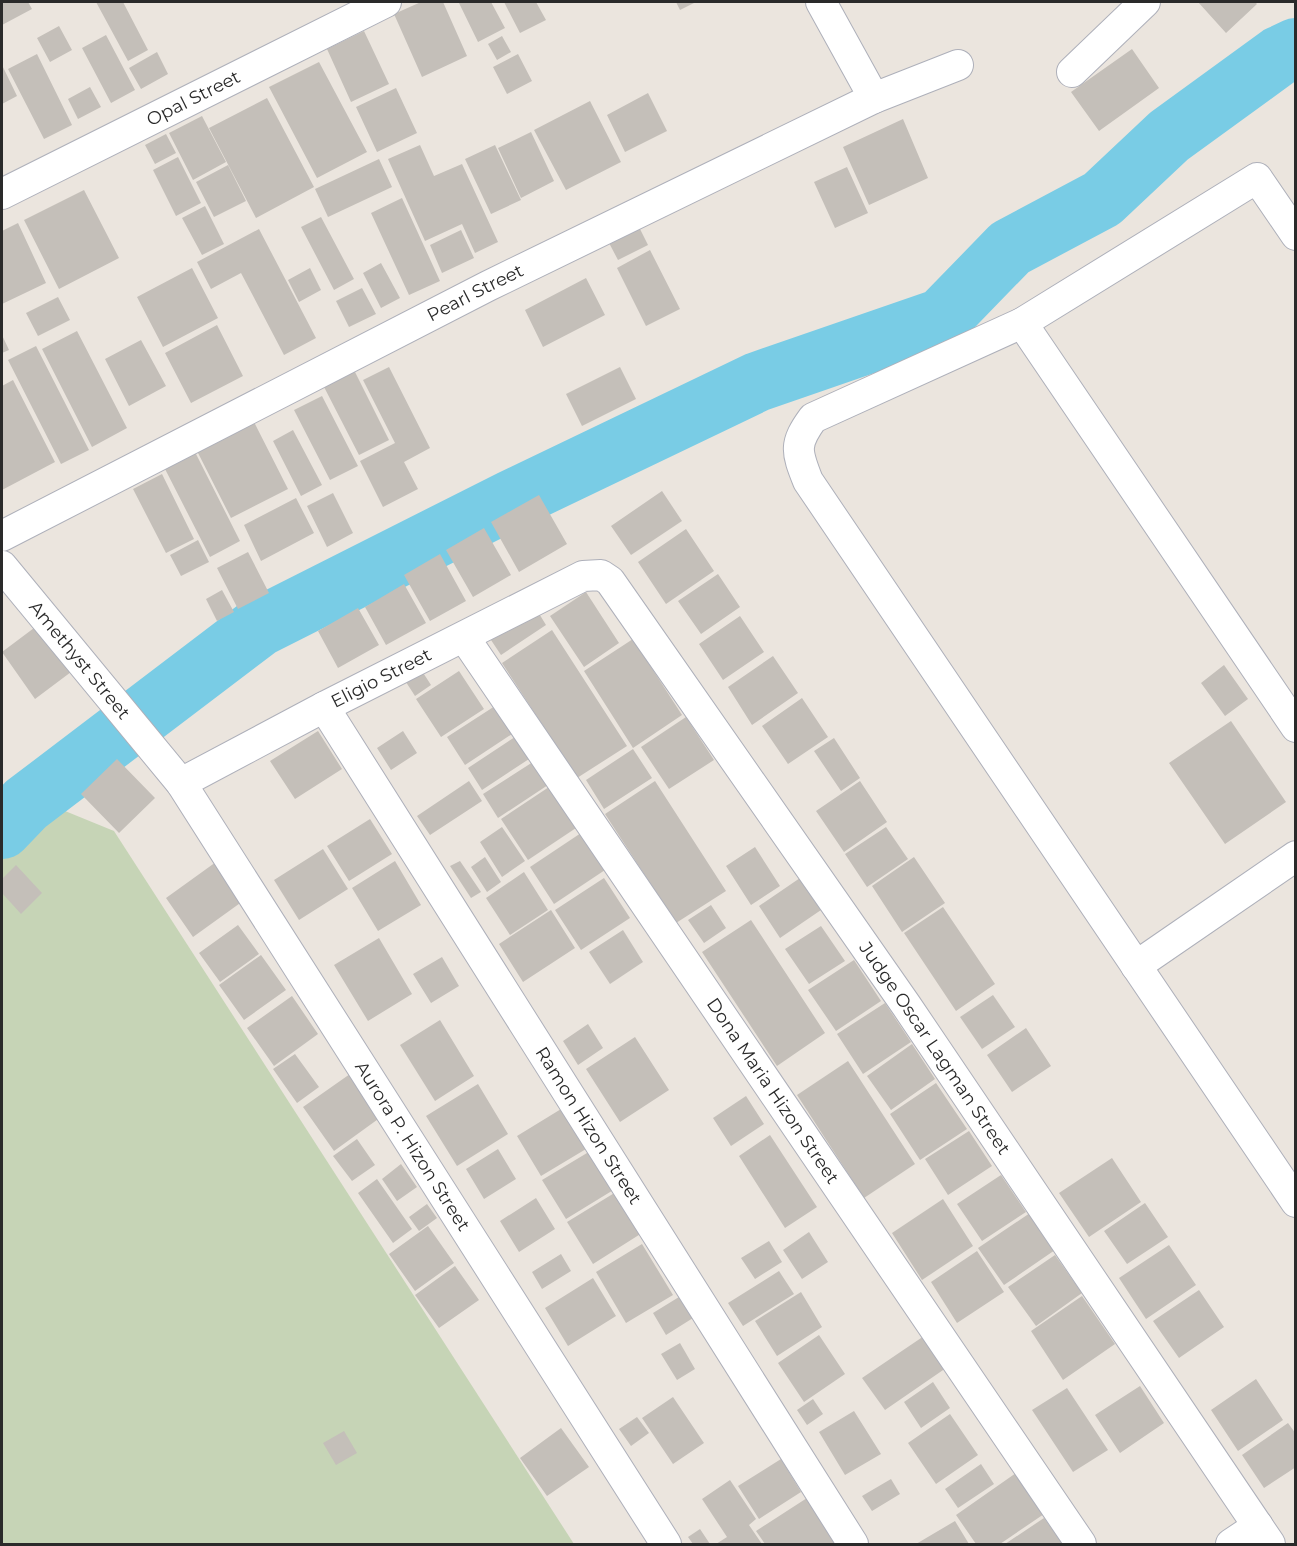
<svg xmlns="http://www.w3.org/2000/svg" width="1297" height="1546" font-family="Montserrat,sans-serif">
<rect width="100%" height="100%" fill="#ebe5de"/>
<path fill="#c6d4b6" d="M 43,802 L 114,831 L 574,1544 L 2,1544 L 2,843 Z"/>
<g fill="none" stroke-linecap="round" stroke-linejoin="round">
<path stroke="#79cce5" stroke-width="60" d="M 2,829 L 26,804 L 259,627 L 511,500 L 757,382 L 942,318 L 1010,248 L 1102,199 L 1169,136 L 1279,56 L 1296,48"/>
</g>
<path fill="#c4bfb9" d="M 2,2 L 28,2 L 32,9 L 2,25 Z
M 96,2 L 123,2 L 148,50 L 128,61 Z
M 421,2 L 443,2 L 467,56 L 422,77 L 394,14 Z
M 461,2 L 491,2 L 505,28 L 478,42 L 459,3 Z
M 504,2 L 536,2 L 546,20 L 520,33 Z
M 676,2 L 696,2 L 680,10 Z
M 1198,2 L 1255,2 L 1257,4 L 1226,33 Z
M 59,26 L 72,50 L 50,62 L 37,38 Z
M 364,31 L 389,84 L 351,102 L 327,49 Z
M 106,35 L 135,90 L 111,103 L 82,48 Z
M 502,36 L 511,52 L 497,60 L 488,44 Z
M 1132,49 L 1159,88 L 1099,131 L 1071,92 Z
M 157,52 L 168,74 L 141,89 L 129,68 Z
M 37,54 L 72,125 L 44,139 L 8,69 Z
M 518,54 L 532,81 L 507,94 L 493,67 Z
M 319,62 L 367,152 L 317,178 L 269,87 Z
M 2,65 L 17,96 L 2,104 Z
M 90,87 L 101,107 L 78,119 L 68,99 Z
M 396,88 L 417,133 L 377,152 L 356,107 Z
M 648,93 L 667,131 L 625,152 L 607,115 Z
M 267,98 L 314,187 L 256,218 L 209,128 Z
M 590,101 L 621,162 L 566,190 L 534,130 Z
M 202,116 L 226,162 L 193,180 L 169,133 Z
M 903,119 L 928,178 L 869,205 L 843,147 Z
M 531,132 L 554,181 L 521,198 L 498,148 Z
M 166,134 L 176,153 L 155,164 L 145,145 Z
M 420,145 L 434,176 L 462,164 L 498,242 L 475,253 L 462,224 L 425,241 L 388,159 Z
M 495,145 L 521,200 L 491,214 L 465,159 Z
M 178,157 L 201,203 L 176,216 L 153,170 Z
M 379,159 L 392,187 L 328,217 L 315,189 Z
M 228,165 L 246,201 L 214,217 L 196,182 Z
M 847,167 L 868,213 L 835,228 L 814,182 Z
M 84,190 L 119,258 L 59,289 L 24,220 Z
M 402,198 L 440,281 L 409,295 L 371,213 Z
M 205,206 L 224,244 L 202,255 L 182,218 Z
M 321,217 L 354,279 L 334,290 L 301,227 Z
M 18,223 L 46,283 L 2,304 L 2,231 Z
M 638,225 L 648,245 L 618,260 L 608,241 Z
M 259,229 L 316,338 L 284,355 L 241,273 L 211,289 L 197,262 Z
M 461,230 L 474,258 L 442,273 L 430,245 Z
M 650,250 L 680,309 L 646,326 L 617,268 Z
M 381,263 L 400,298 L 381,308 L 363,273 Z
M 192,268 L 218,318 L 163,347 L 137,297 Z
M 310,268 L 321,290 L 299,302 L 288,280 Z
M 586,278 L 605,315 L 543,347 L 525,310 Z
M 362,288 L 376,314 L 349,327 L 336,301 Z
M 58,297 L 70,320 L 38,336 L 26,313 Z
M 217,325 L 243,376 L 191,403 L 165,353 Z
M 77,331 L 127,428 L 92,447 L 42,349 Z
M 2,335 L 9,350 L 2,353 Z
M 141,340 L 166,386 L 129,406 L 105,359 Z
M 36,346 L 89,450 L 61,464 L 8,360 Z
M 389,367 L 430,448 L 404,462 L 418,489 L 383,507 L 360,461 L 395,443 L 363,380 Z
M 620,367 L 636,399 L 582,426 L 566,394 Z
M 354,370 L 389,440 L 359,455 L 323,385 Z
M 13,380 L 55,462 L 2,490 L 2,386 Z
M 322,396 L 358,466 L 330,480 L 294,410 Z
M 252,418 L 288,489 L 231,518 L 195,447 Z
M 293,430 L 322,485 L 301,496 L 273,441 Z
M 195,452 L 240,541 L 210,557 L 164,467 Z
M 162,474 L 194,539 L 166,553 L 133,489 Z
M 662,491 L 682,521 L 631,555 L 611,526 Z
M 333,493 L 353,533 L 327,547 L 307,506 Z
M 539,495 L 567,544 L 519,572 L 491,522 Z
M 296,498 L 314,533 L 261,561 L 244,525 Z
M 484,528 L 511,575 L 473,597 L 446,550 Z
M 686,529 L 714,571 L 666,604 L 638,562 Z
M 198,540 L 209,562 L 181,576 L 170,555 Z
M 248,552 L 269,593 L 238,609 L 217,568 Z
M 440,554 L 466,601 L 430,621 L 404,575 Z
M 718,574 L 740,607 L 701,634 L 678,601 Z
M 404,584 L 426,623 L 386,645 L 365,607 Z
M 222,590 L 234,612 L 217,621 L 206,599 Z
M 586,592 L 619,643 L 584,667 L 550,616 Z
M 535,607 L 546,625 L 501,655 L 489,637 Z
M 358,608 L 379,645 L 338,668 L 318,631 Z
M 740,616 L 764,652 L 723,680 L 699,644 Z
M 38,625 L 71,672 L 35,699 L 2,652 Z
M 552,630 L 627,746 L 577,778 L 502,663 Z
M 633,639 L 682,715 L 633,748 L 584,671 Z
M 773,656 L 798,693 L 752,725 L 728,687 Z
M 1224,665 L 1248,699 L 1225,716 L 1201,683 Z
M 420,668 L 431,685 L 415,696 L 404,679 Z
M 459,671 L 484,709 L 441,737 L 416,699 Z
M 802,698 L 828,737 L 788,764 L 762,726 Z
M 495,706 L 512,734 L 465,765 L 447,737 Z
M 686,717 L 714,760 L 669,789 L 641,747 Z
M 1231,721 L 1286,802 L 1225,844 L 1169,763 Z
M 318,731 L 342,769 L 295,799 L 270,761 Z
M 403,731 L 417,753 L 391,770 L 377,748 Z
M 515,737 L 529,759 L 482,790 L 468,768 Z
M 834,738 L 860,778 L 841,791 L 814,751 Z
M 633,749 L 652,778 L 604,809 L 586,780 Z
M 117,759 L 155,798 L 119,833 L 81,794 Z
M 536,760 L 551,783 L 498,818 L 483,794 Z
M 469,781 L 482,801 L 430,835 L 417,816 Z
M 655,781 L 726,891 L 676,923 L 605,814 Z
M 860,781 L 887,822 L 844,852 L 816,811 Z
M 552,785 L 579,826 L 528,860 L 501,819 Z
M 370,819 L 392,854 L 349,881 L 327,846 Z
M 502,827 L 525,861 L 502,877 L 480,842 Z
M 886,827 L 908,859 L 867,887 L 845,854 Z
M 584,831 L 608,868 L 554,904 L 530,867 Z
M 755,847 L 780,886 L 751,905 L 726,866 Z
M 323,849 L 348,889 L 299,920 L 274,880 Z
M 485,857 L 501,882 L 487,892 L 471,867 Z
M 914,857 L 945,903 L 902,932 L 872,886 Z
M 395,861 L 421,905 L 378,931 L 352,888 Z
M 460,861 L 481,892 L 471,898 L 450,866 Z
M 216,862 L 243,901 L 193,937 L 166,898 Z
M 16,865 L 42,893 L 21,914 L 2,893 L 2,879 Z
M 524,872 L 548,910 L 510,935 L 486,898 Z
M 604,878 L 630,918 L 581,950 L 555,910 Z
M 800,878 L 821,910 L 780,938 L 759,906 Z
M 711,905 L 726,928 L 704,943 L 688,920 Z
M 943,907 L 995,984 L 956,1011 L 904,933 Z
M 551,910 L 575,948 L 523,982 L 499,944 Z
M 751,920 L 825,1033 L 777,1066 L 702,952 Z
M 238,925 L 259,954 L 220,982 L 199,953 Z
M 821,926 L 845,961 L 809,984 L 785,949 Z
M 623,930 L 643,962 L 610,984 L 589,952 Z
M 379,938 L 412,994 L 368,1021 L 334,965 Z
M 261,955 L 286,990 L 244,1020 L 219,985 Z
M 442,957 L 459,986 L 431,1003 L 413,974 Z
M 854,960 L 881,1001 L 836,1031 L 808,990 Z
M 993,995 L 1015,1027 L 982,1049 L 960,1017 Z
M 292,996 L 318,1034 L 274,1066 L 247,1028 Z
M 885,1003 L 911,1042 L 863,1074 L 837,1034 Z
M 440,1020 L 474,1076 L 435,1101 L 400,1045 Z
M 588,1024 L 603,1048 L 578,1065 L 563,1041 Z
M 1026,1028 L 1051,1066 L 1012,1092 L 987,1055 Z
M 635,1037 L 669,1090 L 620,1122 L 586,1069 Z
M 912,1044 L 935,1079 L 891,1110 L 867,1076 Z
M 295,1054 L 319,1087 L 297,1103 L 273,1069 Z
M 848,1061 L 915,1164 L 864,1198 L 797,1095 Z
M 350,1074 L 381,1117 L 334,1151 L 303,1107 Z
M 936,1083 L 967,1129 L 920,1160 L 890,1114 Z
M 478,1084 L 508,1134 L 457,1166 L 426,1116 Z
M 746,1096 L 764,1124 L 731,1146 L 713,1118 Z
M 566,1106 L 591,1146 L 541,1176 L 517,1136 Z
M 969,1131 L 992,1166 L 948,1195 L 925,1159 Z
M 770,1135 L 817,1207 L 785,1228 L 739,1156 Z
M 357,1139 L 375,1165 L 352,1181 L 333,1156 Z
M 498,1149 L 516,1179 L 484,1199 L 466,1169 Z
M 592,1150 L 615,1189 L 566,1219 L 542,1180 Z
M 1112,1158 L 1141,1202 L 1089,1237 L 1059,1193 Z
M 401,1164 L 417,1187 L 397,1201 L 382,1179 Z
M 1001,1175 L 1026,1212 L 982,1241 L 957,1204 Z
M 377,1179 L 412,1229 L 393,1243 L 358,1193 Z
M 616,1192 L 642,1233 L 593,1264 L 567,1222 Z
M 536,1198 L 555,1229 L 519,1252 L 500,1221 Z
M 943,1199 L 973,1246 L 922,1280 L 892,1233 Z
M 1145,1203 L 1168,1237 L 1127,1264 L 1104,1231 Z
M 427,1204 L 437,1218 L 419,1231 L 409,1217 Z
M 1030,1213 L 1055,1250 L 1004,1285 L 978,1248 Z
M 428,1226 L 454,1263 L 415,1291 L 389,1254 Z
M 809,1232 L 828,1262 L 802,1279 L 783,1250 Z
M 769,1241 L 782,1262 L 755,1279 L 741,1258 Z
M 642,1244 L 673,1295 L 626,1323 L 596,1272 Z
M 1169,1245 L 1196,1285 L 1146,1319 L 1119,1278 Z
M 977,1251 L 1004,1292 L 957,1323 L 931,1282 Z
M 561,1254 L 571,1271 L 542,1289 L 532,1272 Z
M 1055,1255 L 1082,1293 L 1036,1326 L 1008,1287 Z
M 455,1266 L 479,1300 L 439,1328 L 415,1295 Z
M 779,1271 L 794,1294 L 743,1326 L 728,1303 Z
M 593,1278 L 616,1316 L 568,1346 L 545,1308 Z
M 1199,1290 L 1224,1327 L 1179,1358 L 1153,1321 Z
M 801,1292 L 822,1327 L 777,1356 L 755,1321 Z
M 1082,1296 L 1115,1344 L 1063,1380 L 1031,1331 Z
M 679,1297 L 693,1318 L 666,1335 L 653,1313 Z
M 819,1335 L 845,1374 L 804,1402 L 778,1363 Z
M 924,1336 L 946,1368 L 885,1410 L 862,1378 Z
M 680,1343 L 695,1369 L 677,1380 L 661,1354 Z
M 1256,1379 L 1283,1420 L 1238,1451 L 1211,1410 Z
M 933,1382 L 950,1408 L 921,1428 L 904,1402 Z
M 1140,1386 L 1164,1423 L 1120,1453 L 1095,1415 Z
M 1067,1388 L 1108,1450 L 1073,1472 L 1032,1410 Z
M 673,1397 L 704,1443 L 673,1464 L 642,1418 Z
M 813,1399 L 823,1414 L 807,1425 L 797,1410 Z
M 854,1411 L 881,1454 L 845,1475 L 819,1432 Z
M 950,1414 L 978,1455 L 936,1484 L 908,1443 Z
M 637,1417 L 649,1433 L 631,1446 L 619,1429 Z
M 1288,1423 L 1296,1434 L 1296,1467 L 1264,1488 L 1242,1455 Z
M 561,1428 L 589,1467 L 547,1496 L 520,1458 Z
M 344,1431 L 357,1453 L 336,1465 L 323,1443 Z
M 781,1459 L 801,1492 L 759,1519 L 738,1486 Z
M 981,1464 L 994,1484 L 958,1508 L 945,1489 Z
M 1016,1473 L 1044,1514 L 1000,1544 L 976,1544 L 956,1515 Z
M 891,1479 L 900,1494 L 872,1511 L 862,1496 Z
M 730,1480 L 756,1519 L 749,1525 L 762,1544 L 716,1544 L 727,1537 L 702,1499 Z
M 807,1498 L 837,1544 L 765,1544 L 756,1531 Z
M 1044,1518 L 1063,1544 L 1005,1544 Z
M 955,1521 L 969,1544 L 916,1544 Z
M 700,1529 L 710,1544 L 693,1544 L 688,1537 Z"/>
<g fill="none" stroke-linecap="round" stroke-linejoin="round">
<g stroke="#aeb0ba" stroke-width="32">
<g id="street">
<path d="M 821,2 L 874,98"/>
<path d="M 1072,72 L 1145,2"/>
<path id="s1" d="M 2,194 L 386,2"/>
<path d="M 1296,235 L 1257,178 L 1022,323 L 813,418 C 794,444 796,451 808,481 L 1296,1202"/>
<path d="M 1022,323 L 1296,727"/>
<path id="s2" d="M 2,536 L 488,286 L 874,98 L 958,65"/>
<path id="s3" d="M 2,566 L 181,783 L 666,1544"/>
<path id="s4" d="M 464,637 L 1081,1544"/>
<path id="s5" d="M 324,707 L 853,1544"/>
<path id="s6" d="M 181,783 L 324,707 L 583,576 L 601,575 L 610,581 L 906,1005 L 1270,1544"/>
<path d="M 1136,966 L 1296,856"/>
<path d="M 1231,1544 L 1258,1526"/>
</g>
</g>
<use href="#street" stroke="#fff" stroke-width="30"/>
</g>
<g text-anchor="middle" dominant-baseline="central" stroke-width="5" stroke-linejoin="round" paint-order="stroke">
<g font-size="18" fill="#2a2a2a" stroke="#fff">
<text stroke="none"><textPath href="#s1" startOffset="214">Opal Street</textPath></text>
<text stroke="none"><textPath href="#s2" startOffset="532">Pearl Street</textPath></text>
<text stroke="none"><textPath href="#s3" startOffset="122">Amethyst Street</textPath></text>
<text stroke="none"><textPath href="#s6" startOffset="226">Eligio Street</textPath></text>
<text stroke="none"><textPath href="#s6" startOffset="1050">Judge Oscar Lagman Street</textPath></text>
<text stroke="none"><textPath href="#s4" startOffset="549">Dona Maria Hizon Street</textPath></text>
<text stroke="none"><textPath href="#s5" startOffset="495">Ramon Hizon Street</textPath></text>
<text stroke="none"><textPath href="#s3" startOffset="712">Aurora P. Hizon Street</textPath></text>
</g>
</g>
<rect width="1297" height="1546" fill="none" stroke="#2a2a2a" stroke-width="6"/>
</svg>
